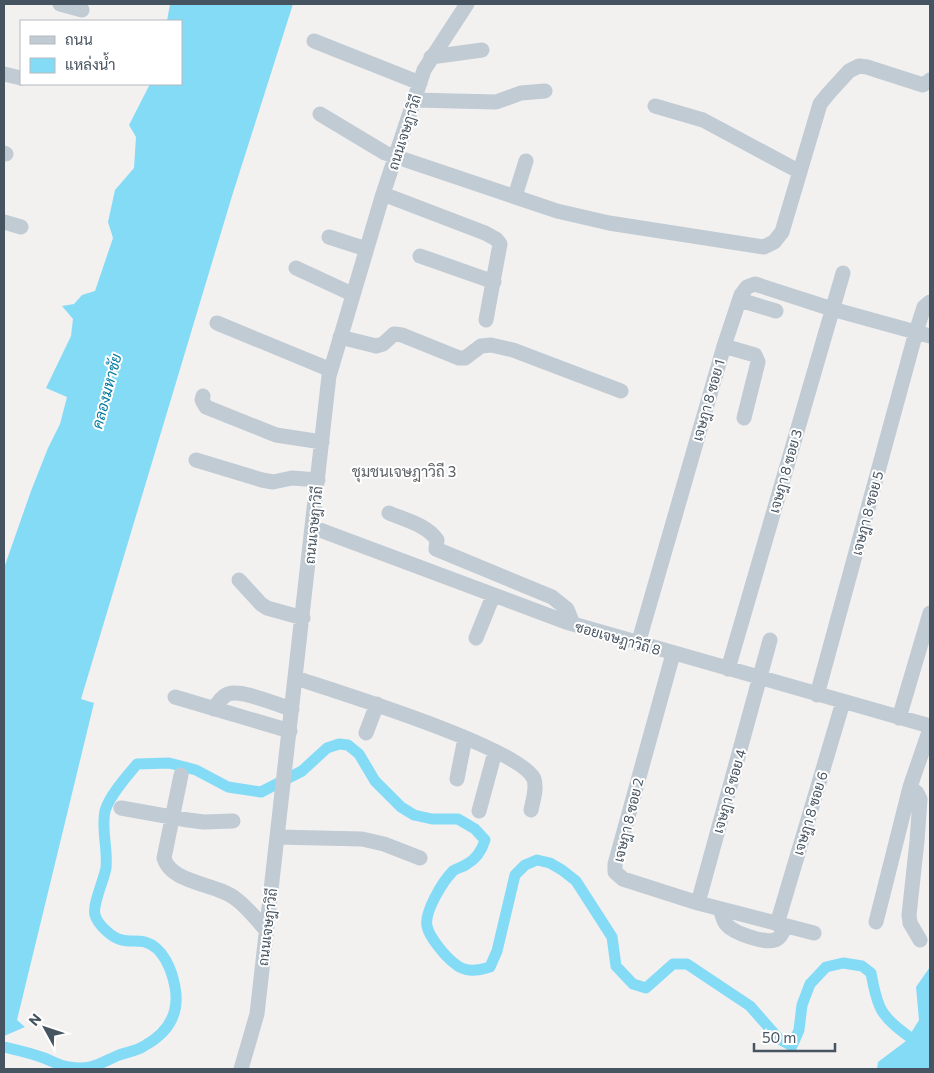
<svg xmlns="http://www.w3.org/2000/svg" width="934" height="1073" font-family="Commissioner,Sarabun,sans-serif">
<rect width="100%" height="100%" fill="#f3f0f0"/>
<path fill="#84dbf6" d="M 170,4 L 293,4 L 232,196 L 81,699 L 94,703 L 17,1020 L 25,1027 L 4,1036 L 4,568 L 31,491 L 48,448 L 60,424 L 67,397 L 46,388 L 71,336 L 73,319 L 62,306 L 74,304 L 82,295 L 95,291 L 113,238 L 108,222 L 115,190 L 134,168 L 136,137 L 129,125 L 150,84 L 181,84 L 181,21 L 167,21 Z
M 930,967 L 930,1069 L 877,1069 L 878,1062 L 906,1041 L 919,1020 L 916,987 Z"/>
<g fill="none" stroke-linecap="round" stroke-linejoin="round">
<path stroke="#84dbf6" stroke-width="11" d="M 4,1047 C 17,1050 31,1053 44,1058 C 52,1061 60,1066 69,1067 C 92,1071 100,1063 119,1055 C 127,1052 137,1051 144,1046 C 168,1033 180,1014 175,987 C 172,970 163,947 145,942 C 137,940 129,942 122,940 C 112,938 98,925 95,915 C 92,905 104,880 106,868 C 108,849 101,829 105,811 C 109,796 127,776 137,764 L 169,763 L 196,770 L 228,787 L 261,792 L 302,771 L 327,748 L 339,744 L 348,745 L 359,754 L 375,781 L 401,807 L 414,815 L 432,819 L 458,819 L 475,829 L 485,840 C 482,850 476,859 467,864 C 463,867 457,868 453,871 C 443,881 424,912 427,926 C 429,937 445,956 454,963 C 465,973 477,971 490,967 L 497,951 L 515,875 L 525,865 L 537,860 L 550,863 L 562,870 L 576,881 L 612,937 L 616,966 L 633,984 L 646,988 L 673,964 L 687,964 L 750,1006 L 779,1039 L 792,1046 L 799,1030 L 802,1005 L 810,984 L 826,967 L 843,963 L 862,966 L 871,973 C 873,984 875,996 880,1007 C 888,1025 915,1040 930,1052"/>
<path stroke="#c0cbd4" stroke-width="15" d="M 60,4 L 82,10
M 314,41 L 420,83
M 431,57 L 482,50
M 4,74 L 21,78
M 414,100 L 496,102 L 521,93 L 545,91
M 655,106 L 703,120 L 800,172
M 320,114 L 385,153 L 557,211 L 609,223 L 764,247 L 774,242 L 782,232 L 820,104 L 828,94 L 849,71 L 859,66 L 867,67 L 923,85 L 930,80
M 4,153 L 6,154
M 383,194 L 485,233 L 496,239 L 500,244 L 486,320
M 515,196 L 526,161
M 4,222 L 21,227
M 329,237 L 366,249
M 420,256 L 494,282
M 296,268 L 352,294
M 740,300 L 776,311
M 217,323 L 331,370
M 340,337 L 376,346 L 383,344 L 394,334 L 402,335 L 459,358 L 465,358 L 481,346 L 491,345 L 513,350 L 621,391
M 724,346 L 755,355 L 758,362 L 744,418
M 203,396 L 202,400 L 206,407 L 276,435 L 322,442
M 196,460 L 262,480 L 273,482 L 292,478 L 318,480
M 389,513 C 405,520 427,525 437,540 L 436,549 L 552,597 L 567,609 L 573,624
M 312,527 L 566,622 L 930,726
M 239,580 L 261,604 L 267,608 L 303,618
M 476,638 L 493,596
M 638,644 L 724,346 L 741,295 L 747,287 L 755,284 L 832,309 L 930,336
M 673,654 L 615,864 L 615,872 L 623,879 L 698,903 L 814,933
M 728,669 L 843,273
M 296,678 C 335,691 521,748 534,779 C 537,788 533,801 531,810
M 817,695 L 916,332 L 924,307 L 930,302
M 175,697 L 290,731
M 214,709 C 218,703 221,697 228,694 C 242,689 277,705 292,709
M 899,718 L 930,613
M 366,733 L 377,704
M 181,775 L 164,858 C 171,884 217,883 236,899 C 247,907 257,920 266,930
M 457,779 L 465,738
M 910,787 L 917,793 L 920,799 L 917,841 L 909,915 L 910,923 L 920,940
M 121,808 L 188,820 L 204,822 L 233,821
M 479,811 L 495,752
M 277,837 L 362,839 L 384,844 L 420,858
M 698,903 L 770,640
M 720,909 C 722,914 723,920 726,924 C 733,933 767,945 777,939 C 782,936 783,931 785,926
M 876,922 L 910,787 L 930,729
M 777,924 L 843,702
M 241,1069 L 257,1014 L 329,376 L 383,194 L 424,70 L 467,4"/>
</g>
<g text-anchor="middle" dominant-baseline="central" stroke-width="4" stroke-linejoin="round" paint-order="stroke">
<g font-size="14" fill="#465360" stroke="#fff">
<text transform="translate(404 132) rotate(-72)">ถนนเจษฎาวิถี</text>
<text transform="translate(708 400) rotate(-74)">เจษฎา 8 ซอย 1</text>
<text transform="translate(785 471) rotate(-74)">เจษฎา 8 ซอย 3</text>
<text transform="translate(867 513) rotate(-75)">เจษฎา 8 ซอย 5</text>
<text transform="translate(313 525) rotate(-84)">ถนนเจษฎาวิถี</text>
<text transform="translate(618 638) rotate(16)">ซอยเจษฎาวิถี 8</text>
<text transform="translate(729 791) rotate(-74)">เจษฎา 8 ซอย 4</text>
<text transform="translate(810 813) rotate(-73)">เจษฎา 8 ซอย 6</text>
<text transform="translate(628 820) rotate(-76)">เจษฎา 8 ซอย 2</text>
<text transform="translate(267 927) rotate(-83)">ถนนเจษฎาวิถี</text>
</g>
<g font-size="15" font-style="italic" fill="#037ba1" stroke="#fff">
<text transform="translate(106 391) rotate(-75)">คลองมหาชัย</text>
</g>
<g font-size="15" fill="#5c6166" stroke="#fff">
<text x="404" y="471">ชุมชนเจษฎาวิถี 3</text>
</g>
</g>
<rect width="934" height="1073" fill="none" stroke="#465360" stroke-width="10"/>
<rect x="20" y="20" width="162" height="65" fill="#ffffff" stroke="#b5babf"/>
<rect x="30" y="36" width="25" height="8" fill="#c0cbd4" stroke="#b5babf"/>
<text x="65" y="45" font-size="15" fill="#465360">ถนน</text>
<rect x="30" y="58" width="25" height="15" fill="#84dbf6" stroke="#b5babf"/>
<text x="65" y="70" font-size="15" fill="#465360">แหล่งน้ำ</text>
<g transform="translate(45 1028) rotate(310)" stroke="#ffffff" stroke-width="4" paint-order="stroke">
<path d="M0-4L9 19L0 12L-9 19Z" fill="#465360"/>
<text y="-8" font-size="14" font-weight="bold" text-anchor="middle" fill="#465360">N</text>
</g>
<path d="M754 1043v8h81v-8" fill="none" stroke="#465360" stroke-width="2.5"/>
<text x="762" y="1043" font-size="15" fill="#465360" stroke="#ffffff" stroke-width="4" paint-order="stroke">50 m</text>
</svg>
